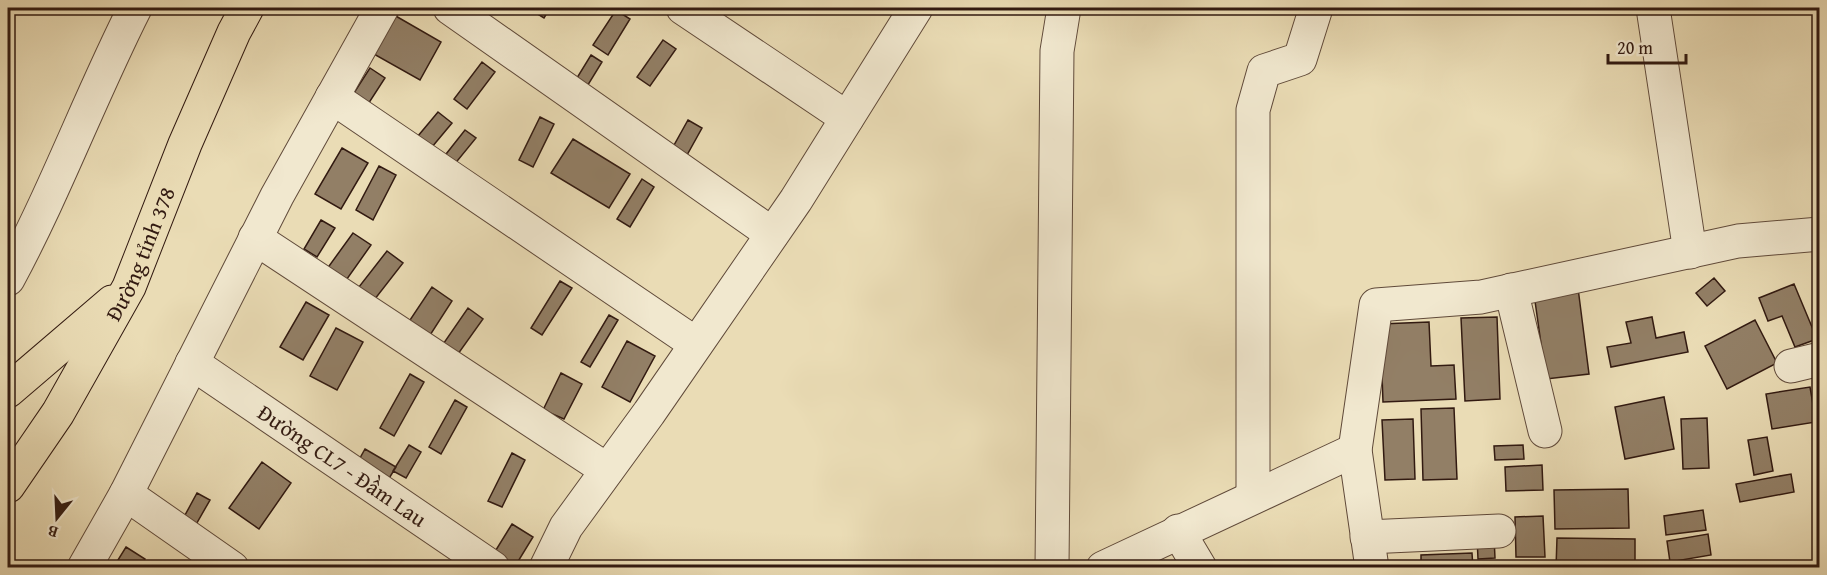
<svg xmlns="http://www.w3.org/2000/svg" width="1827" height="575" font-family="'Gentium Book Plus',serif">
<rect width="100%" height="100%" fill="#eadcb5"/>
<filter id="stains"><feTurbulence type="fractalNoise" baseFrequency=".00333" numOctaves="4"/><feColorMatrix values="0 0 0 0 .2 0 0 0 0 .09 0 0 0 0 .02 0 0 0 .5 -.17"/></filter>
<radialGradient id="worn" r=".72"><stop offset=".6" stop-color="#630" stop-opacity="0"/><stop offset="1" stop-color="#630" stop-opacity=".3"/></radialGradient>
<path fill="#927f66" stroke="#321a11" stroke-width="1.5" d="M 532,8 L 550,8 L 544,18 L 531,10 Z
M 616,10 L 630,19 L 608,55 L 593,45 Z
M 394,15 L 441,42 L 420,80 L 372,53 Z
M 663,40 L 676,49 L 650,86 L 637,77 Z
M 591,55 L 602,62 L 583,93 L 572,86 Z
M 482,62 L 495,72 L 467,109 L 454,99 Z
M 370,68 L 385,78 L 363,112 L 348,102 Z
M 438,112 L 452,123 L 427,153 L 413,142 Z
M 540,117 L 554,124 L 533,167 L 519,160 Z
M 688,120 L 702,128 L 682,164 L 668,156 Z
M 465,130 L 476,138 L 449,171 L 439,163 Z
M 573,139 L 630,174 L 609,208 L 551,173 Z
M 342,148 L 368,163 L 341,209 L 315,194 Z
M 379,166 L 396,175 L 373,220 L 356,210 Z
M 642,179 L 654,187 L 630,227 L 617,219 Z
M 321,220 L 335,228 L 317,257 L 304,249 Z
M 353,233 L 371,245 L 342,286 L 324,273 Z
M 387,251 L 403,263 L 371,304 L 355,292 Z
M 1714,278 L 1725,291 L 1707,306 L 1696,293 Z
M 560,281 L 572,288 L 542,335 L 531,328 Z
M 1794,284 L 1817,339 L 1795,347 L 1782,316 L 1768,321 L 1759,298 Z
M 432,287 L 452,301 L 425,343 L 404,329 Z
M 1578,288 L 1589,374 L 1546,379 L 1534,294 Z
M 306,302 L 329,315 L 303,360 L 280,347 Z
M 468,308 L 483,319 L 453,361 L 439,350 Z
M 609,315 L 618,320 L 590,367 L 581,362 Z
M 1497,317 L 1500,399 L 1465,401 L 1461,318 Z
M 1652,317 L 1656,338 L 1684,332 L 1688,352 L 1611,367 L 1607,347 L 1631,343 L 1626,322 Z
M 1755,320 L 1777,363 L 1727,389 L 1705,346 Z
M 1429,322 L 1431,366 L 1454,365 L 1456,399 L 1383,402 L 1380,324 Z
M 336,328 L 363,342 L 337,390 L 310,376 Z
M 627,341 L 655,356 L 630,402 L 602,387 Z
M 561,373 L 582,384 L 564,419 L 543,410 Z
M 410,374 L 424,382 L 394,436 L 380,428 Z
M 1810,387 L 1816,422 L 1772,429 L 1766,394 Z
M 1664,397 L 1674,449 L 1625,459 L 1615,407 Z
M 455,400 L 467,407 L 441,454 L 429,447 Z
M 1454,408 L 1457,479 L 1423,480 L 1421,409 Z
M 1707,418 L 1709,468 L 1683,469 L 1681,419 Z
M 1413,419 L 1415,479 L 1385,480 L 1382,420 Z
M 1767,437 L 1773,471 L 1754,475 L 1748,440 Z
M 409,445 L 421,452 L 406,478 L 393,471 Z
M 1523,445 L 1524,459 L 1495,460 L 1494,446 Z
M 1820,446 L 1820,468 L 1819,468 L 1815,447 Z
M 365,449 L 396,467 L 385,485 L 355,467 Z
M 512,453 L 525,460 L 502,507 L 488,501 Z
M 262,462 L 291,483 L 259,529 L 229,508 Z
M 1542,465 L 1543,490 L 1506,491 L 1505,467 Z
M 1791,474 L 1794,492 L 1740,502 L 1736,484 Z
M 1628,489 L 1629,528 L 1555,529 L 1554,490 Z
M 197,493 L 210,500 L 190,535 L 178,528 Z
M 1703,510 L 1706,530 L 1666,535 L 1664,516 Z
M 1543,516 L 1545,557 L 1516,557 L 1515,517 Z
M 512,524 L 533,537 L 514,568 L 506,568 L 491,558 Z
M 1708,534 L 1711,555 L 1670,562 L 1667,541 Z
M 1477,537 L 1494,537 L 1495,558 L 1478,559 Z
M 1557,538 L 1635,539 L 1635,568 L 1556,568 Z
M 126,547 L 145,559 L 140,568 L 113,568 Z
M 1472,553 L 1473,568 L 1421,568 L 1421,555 Z"/>
<g fill="none" stroke-linecap="round" stroke-linejoin="round">
<g stroke="#604a3a" stroke-width="35">
<g id="minor">
<path d="M 450,8 L 772,234"/>
<path d="M 683,8 L 847,118"/>
<path d="M 1653,8 L 1690,252"/>
<path d="M 332,97 L 696,344"/>
<path d="M 255,238 L 607,470"/>
<path d="M 8,279 C 55,192 90,97 135,8"/>
<path d="M 1511,290 L 1545,431"/>
<path id="s1" d="M 192,363 L 493,568"/>
<path d="M 1791,366 L 1820,359"/>
<path d="M 126,494 L 232,568"/>
<path d="M 1253,497 L 1253,110 L 1264,71 L 1300,59 L 1316,8"/>
<path d="M 1178,531 L 1200,568"/>
<path d="M 1367,537 L 1499,531"/>
<path d="M 84,568 L 126,494 L 277,196 L 382,8"/>
<path d="M 546,568 L 566,527 L 649,413 L 796,200 L 916,8"/>
<path d="M 1052,568 L 1057,51 L 1064,8"/>
<path d="M 1103,568 L 1355,450"/>
<path d="M 1372,568 L 1355,450 L 1376,305 L 1481,297 L 1738,241 L 1820,234"/>
</g>
</g>
<g stroke="#321a11" stroke-width="35">
<g id="major">
<path d="M 8,391 L 112,302"/>
<path id="s2" d="M 8,486 L 58,413 L 129,287 L 185,144 L 234,32 L 247,8"/>
</g>
</g>
<use href="#minor" stroke="#f1e8cf" stroke-width="33"/>
<use href="#major" stroke="#eadcb5" stroke-width="33"/>
</g>
<g text-anchor="middle" dominant-baseline="central" stroke-width="4.5" stroke-linejoin="round" paint-order="stroke">
<g font-size="22" fill="#321a11" stroke="#f1e8cf">
<text stroke="none"><textPath href="#s2" startOffset="268">Đường tỉnh 378</textPath></text>
<text stroke="none"><textPath href="#s1" startOffset="182">Đường CL7 - Đầm Lau</textPath></text>
</g>
</g>
<rect width="1827" height="575" fill="none" stroke="#eadcb5" stroke-width="30"/>
<rect x="9" y="9" width="1809" height="557" fill="none" stroke="#321a11" stroke-width="3"/>
<rect x="15" y="15" width="1797" height="545" fill="none" stroke="#321a11" stroke-width="1.5"/>
<g transform="translate(57 518) rotate(198)" stroke="#f1e8cf" stroke-width="4.5" paint-order="stroke">
<path d="M0-4.5L10 22L0 15L-10 22Z" fill="#321a11"/>
<text y="-9" font-size="16" font-weight="bold" text-anchor="middle" fill="#321a11">B</text>
</g>
<path d="M1608 54v9h78v-9" fill="none" stroke="#321a11" stroke-width="3"/>
<text x="1617" y="54" font-size="18" fill="#321a11" stroke="#f1e8cf" stroke-width="4.5" paint-order="stroke">20 m</text>
<rect width="100%" height="100%" filter="url(#stains)"/>
<rect width="100%" height="100%" fill="url(#worn)"/>
</svg>
